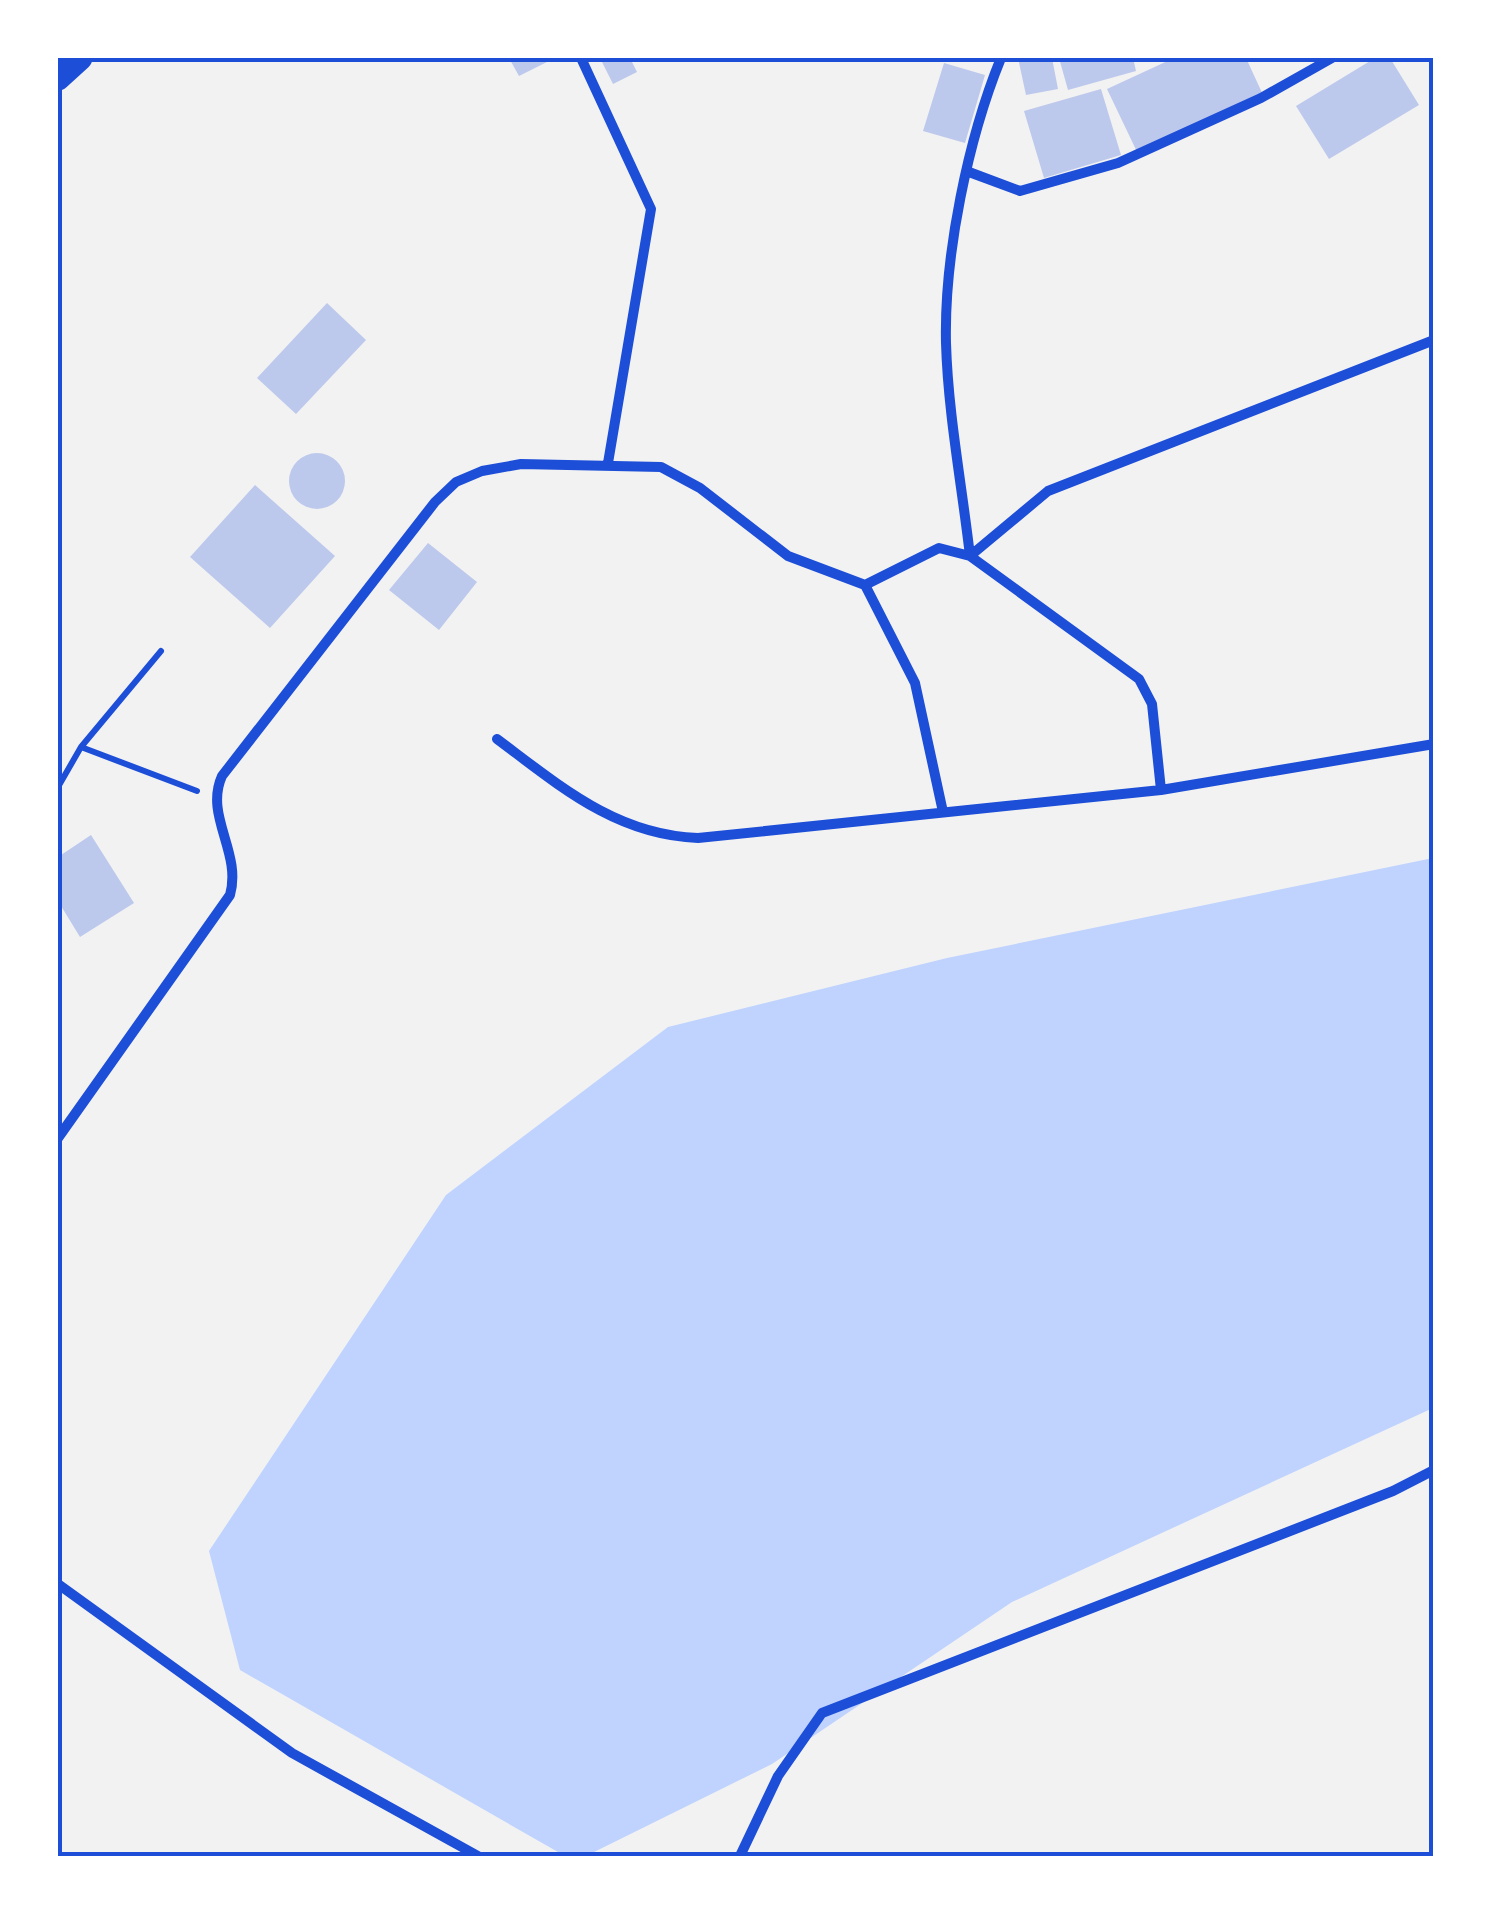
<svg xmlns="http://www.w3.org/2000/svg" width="1491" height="1914" font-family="Quicksand,sans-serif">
<rect width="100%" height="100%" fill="#f2f2f2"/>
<path fill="#bfd3fe" d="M 1433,858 L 1433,1408 L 1012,1602 L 772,1764 L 586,1856 L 565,1856 L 240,1670 L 209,1551 L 446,1195 L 668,1027 L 947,958 Z"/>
<path fill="#bdc9ec" d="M 509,58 L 555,58 L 519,76 Z
M 600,58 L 630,58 L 637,72 L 613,84 Z
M 1018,58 L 1052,58 L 1058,89 L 1026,95 Z
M 1059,58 L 1133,58 L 1136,71 L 1068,90 Z
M 1174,58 L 1246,58 L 1264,97 L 1139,156 L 1107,89 Z
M 1375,58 L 1390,58 L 1419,105 L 1329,159 L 1296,106 Z
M 944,63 L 985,75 L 965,143 L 923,131 Z
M 1101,89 L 1121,155 L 1044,178 L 1024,111 Z
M 327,303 L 366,340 L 296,414 L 257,378 Z
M289 481a28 28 0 1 1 56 0a28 28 0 1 1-56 0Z
M 255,485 L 335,556 L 270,628 L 190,557 Z
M 428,543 L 477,582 L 439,630 L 389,590 Z
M 91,835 L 134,903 L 80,937 L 58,901 L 58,857 Z"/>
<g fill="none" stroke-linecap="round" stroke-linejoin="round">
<path stroke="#1d4ed8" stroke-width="6" d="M 81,747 L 197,791
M 58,787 L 81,747 L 161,651"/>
<path stroke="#1d4ed8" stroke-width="10" d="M 581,58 L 651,209 L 608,463
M 1001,58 C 968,139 944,255 946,343 C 948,413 962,486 970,556 L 1139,679 L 1152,704 L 1161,790
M 969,172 L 1020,191 L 1118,163 L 1261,98 L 1332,58
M 865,585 L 915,683 L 943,812
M 497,739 C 560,786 616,835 698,838 L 1161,790 L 1434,744
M 58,1138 L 230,895 C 242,852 204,816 222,776 L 435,502 L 456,482 L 482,471 L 521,464 L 661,467 L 700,488 L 788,556 L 865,585 L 939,548 L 970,556 L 1048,491 L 1434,340
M 58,1584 L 292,1753 L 478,1856
M 740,1856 L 778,1776 L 822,1713 L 1393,1491 L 1434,1470"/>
<path stroke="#1d4ed8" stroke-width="25" d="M 58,78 L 80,58"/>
</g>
<rect width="1491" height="1914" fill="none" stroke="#ffffff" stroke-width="120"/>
<rect x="60" y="60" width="1371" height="1794" fill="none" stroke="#1d4ed8" stroke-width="4"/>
</svg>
